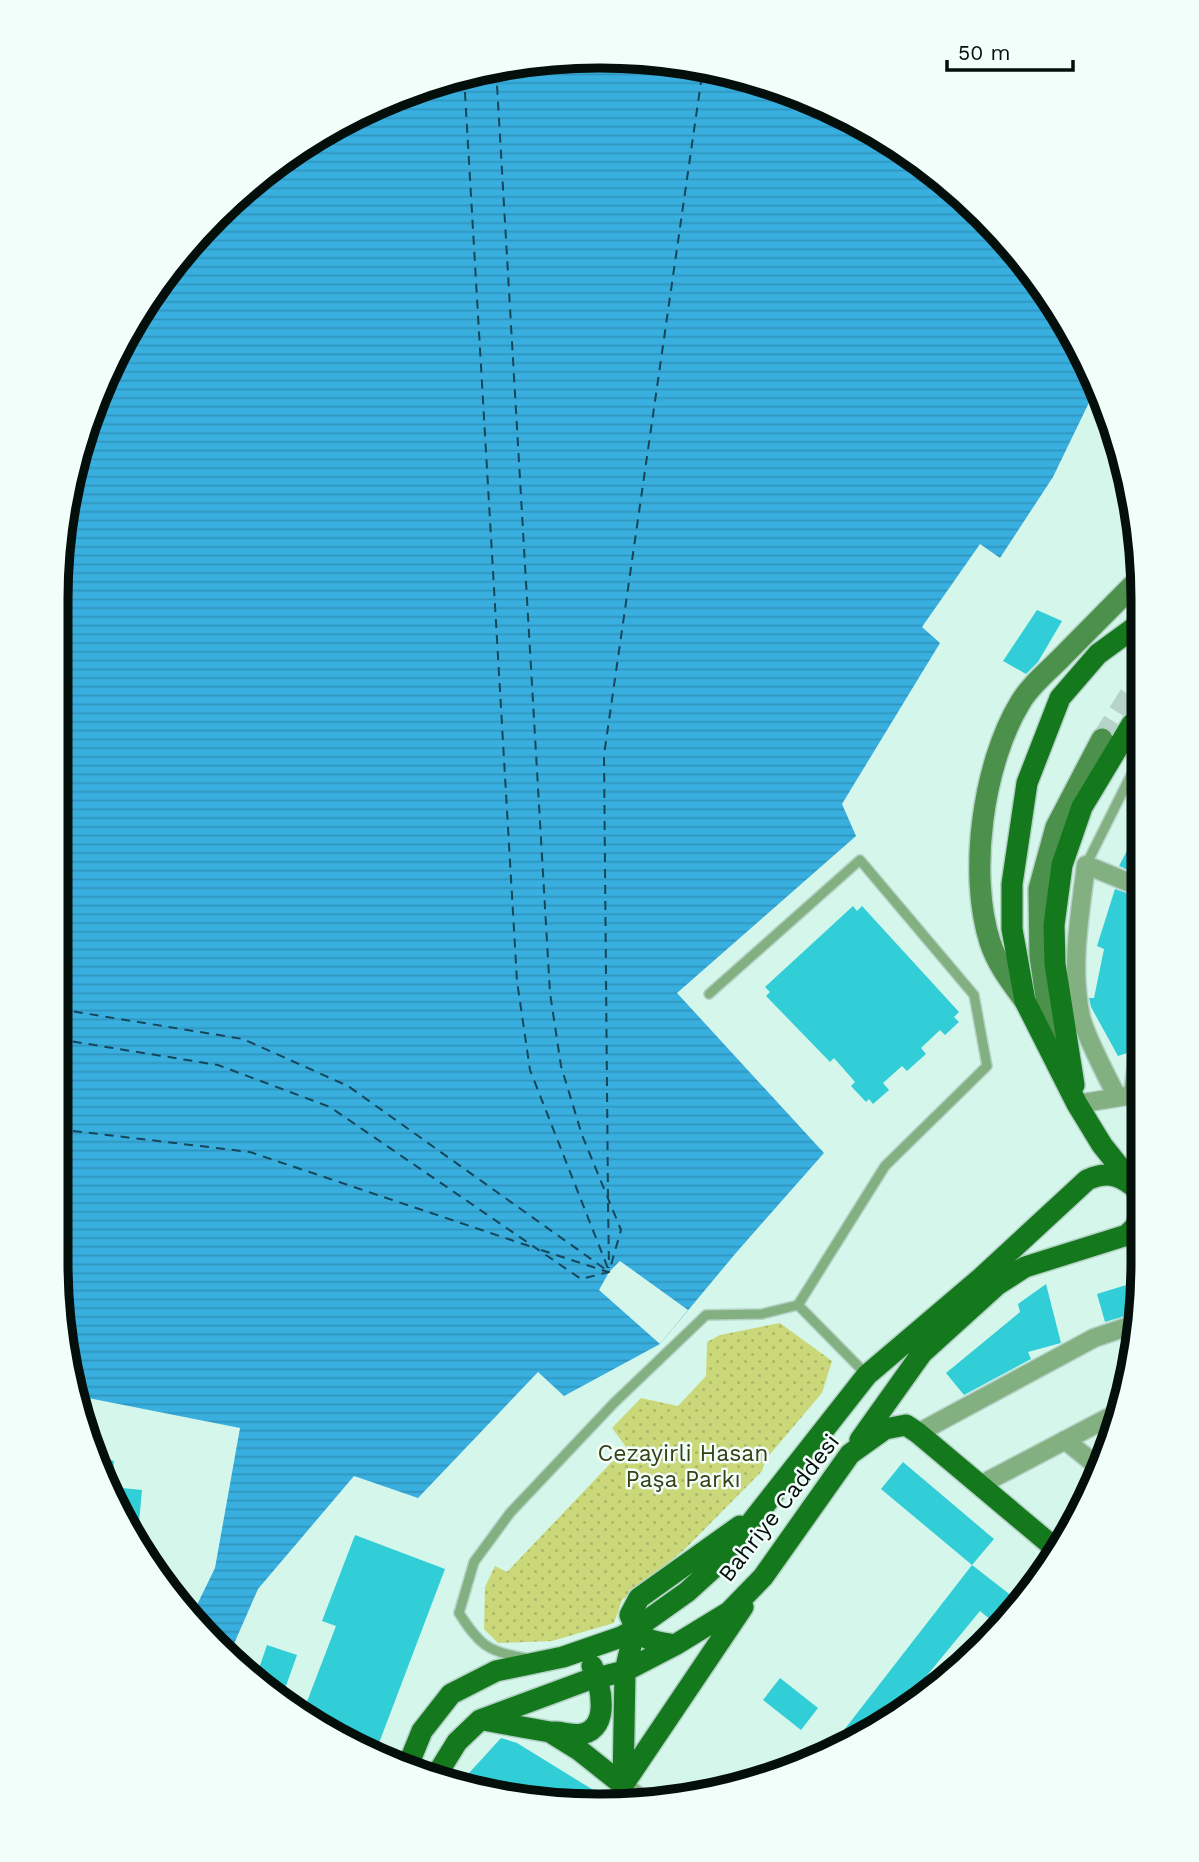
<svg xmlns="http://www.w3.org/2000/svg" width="1199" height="1862" font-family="'Work Sans',sans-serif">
<defs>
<pattern id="park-dots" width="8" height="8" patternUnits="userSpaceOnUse" patternTransform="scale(1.75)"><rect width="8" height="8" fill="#cbd87a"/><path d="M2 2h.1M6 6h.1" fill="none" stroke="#adb868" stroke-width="1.8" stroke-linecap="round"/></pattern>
<pattern id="water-rules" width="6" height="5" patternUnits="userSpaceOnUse" patternTransform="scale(1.75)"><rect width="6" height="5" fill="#38afdf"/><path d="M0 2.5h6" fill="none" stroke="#3095be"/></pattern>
</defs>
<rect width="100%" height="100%" fill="#d5f6ea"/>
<path fill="url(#park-dots)" d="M 780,1323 L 832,1361 L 822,1393 L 766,1459 L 762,1471 L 685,1549 L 622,1600 L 614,1623 L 552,1641 L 498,1643 L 484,1629 L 485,1587 L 495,1566 L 507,1572 L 626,1447 L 612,1428 L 641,1398 L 678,1406 L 706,1376 L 707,1342 L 720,1335 Z"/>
<path fill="url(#water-rules)" d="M 635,57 L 741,75 L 840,112 L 931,169 L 1030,268 L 1087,359 L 1097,386 L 1053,477 L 1000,558 L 980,544 L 922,627 L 940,643 L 842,804 L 856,836 L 677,993 L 824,1153 L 735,1254 L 660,1344 L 564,1396 L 538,1372 L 418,1498 L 354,1476 L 258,1589 L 230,1653 L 193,1613 L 215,1568 L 240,1428 L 78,1396 L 56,1262 L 61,529 L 98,391 L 169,268 L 241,191 L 328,129 L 425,85 L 529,61 Z"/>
<path fill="#d5f6ea" d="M 620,1261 L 688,1310 L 660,1344 L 599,1290 L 609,1272 Z"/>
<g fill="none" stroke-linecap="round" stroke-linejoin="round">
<path stroke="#16465a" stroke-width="2" stroke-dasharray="9 7" stroke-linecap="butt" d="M 464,76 L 517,981 L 530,1070 L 609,1271
M 58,1009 L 243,1039 L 348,1086 L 605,1269
M 57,1039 L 218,1065 L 330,1107 L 581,1279 L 609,1272 L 621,1230 L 582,1135 L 561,1066 L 550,993 L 496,68
M 57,1129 L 250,1152 L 532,1247
M 608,1198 L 604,755 L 703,68
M 608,1203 L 609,1268
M 541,1250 L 608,1272"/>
</g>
<path fill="#31ced7" d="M 1037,610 L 1062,621 L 1038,662 L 1026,674 L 1003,661 Z
M 1141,824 L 1140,875 L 1119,866 Z
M 1115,889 L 1140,898 L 1140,938 L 1128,965 L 1134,968 L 1128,1001 L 1136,1001 L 1133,1030 L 1129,1037 L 1127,1053 L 1118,1056 L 1091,1007 L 1089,998 L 1094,998 L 1104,949 L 1097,946 Z
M 853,906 L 857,911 L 862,906 L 959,1012 L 954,1017 L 959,1022 L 945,1035 L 940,1030 L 921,1048 L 926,1054 L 907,1071 L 902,1066 L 883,1083 L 889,1090 L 873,1104 L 869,1099 L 866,1102 L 851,1086 L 855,1082 L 834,1058 L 830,1062 L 766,996 L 770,992 L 765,987 Z
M 1139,1281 L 1138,1312 L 1105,1322 L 1097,1294 Z
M 1046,1284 L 1061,1343 L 1028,1352 L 1031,1359 L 964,1395 L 946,1373 L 1020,1312 L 1018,1304 Z
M 94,1455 L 114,1461 L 112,1487 L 142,1490 L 137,1544 Z
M 903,1462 L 994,1539 L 972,1565 L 881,1489 Z
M 355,1535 L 445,1569 L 376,1751 L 303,1712 L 336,1626 L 322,1621 Z
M 972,1565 L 1021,1603 L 997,1625 L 980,1611 L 891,1719 L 852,1737 L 844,1730 Z
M 267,1645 L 297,1655 L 281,1700 L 269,1694 L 255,1680 Z
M 780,1678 L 818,1708 L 801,1730 L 763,1700 Z
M 501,1738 L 517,1743 L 616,1804 L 599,1806 L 460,1783 Z"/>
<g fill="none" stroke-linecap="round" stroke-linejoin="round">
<path stroke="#b6d3c9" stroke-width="21" stroke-dasharray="21 10" stroke-linecap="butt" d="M 1102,739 L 1141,677"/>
<g stroke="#b4d1c6" stroke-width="12">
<path id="lane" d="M 1086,865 L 1141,755
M 798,1305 L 867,1375
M 525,1658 C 487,1652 479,1644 459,1613 L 474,1562 L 510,1513 L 614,1403 L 706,1315 L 762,1314 L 798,1305 L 885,1166 L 987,1066 L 974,995 L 860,860 L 709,994"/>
</g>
<g stroke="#b4d1c6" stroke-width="21">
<path id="street" d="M 1133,1095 L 1140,1038
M 1117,1097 C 1107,1076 1086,1038 1081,1017 C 1070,967 1080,915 1086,865 L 1140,887
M 1077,1104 L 1139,1094
M 918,1433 L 1094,1338 L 1138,1323
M 1065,1440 L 1102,1470
M 980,1485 L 1117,1413
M 623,1785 L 643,1800"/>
</g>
<g stroke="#b4d1c6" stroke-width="24">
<path id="secondary" d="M 1025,1001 C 1011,982 997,964 990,942 C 968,874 983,764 1020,703 C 1029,687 1046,673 1059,660 C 1087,632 1114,604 1142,576
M 1062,1042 L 1046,997 L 1040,956 L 1039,889 L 1056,827 L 1102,739"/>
</g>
<g stroke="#b4d1c6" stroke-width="24">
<path id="primary" d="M 1074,1085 L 1055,964 L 1054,925 L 1062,865 L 1082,807 L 1132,724
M 1130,1180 L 1102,1145 L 1077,1104 L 1025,1001 L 1012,929 L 1012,884 L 1027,783 L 1060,698 L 1098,654 L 1142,622
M 860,1440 L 922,1353 L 997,1285 L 1025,1267 L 1127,1235 L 1135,1227 L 1139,1219
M 675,1645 C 651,1641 639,1641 630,1615 L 639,1598 L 740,1526
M 483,1720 L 550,1732 L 579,1750 L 623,1785
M 554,1732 C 563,1732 573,1736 582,1734 C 611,1728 601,1685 592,1666
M 407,1768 L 422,1731 L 451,1694 L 496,1671 L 563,1657 L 621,1637 L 635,1629 L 687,1592 L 720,1562 L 867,1375 L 981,1278 L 1087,1180 C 1109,1170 1122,1176 1139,1191
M 434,1779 L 457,1742 L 480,1720 L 588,1680 L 625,1671 L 675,1645 L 729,1612 L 763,1577 L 850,1454 L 885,1429 L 906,1425 L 918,1433 L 1056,1549
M 623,1785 L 743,1607
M 623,1785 L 625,1671 L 635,1629"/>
</g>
<use href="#lane" stroke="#83b081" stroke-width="9"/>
<use href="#street" stroke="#83b081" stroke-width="18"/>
<use href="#secondary" stroke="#4b904b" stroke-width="21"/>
<use href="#primary" stroke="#13791c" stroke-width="21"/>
</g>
<g text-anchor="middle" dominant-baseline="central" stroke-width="5" stroke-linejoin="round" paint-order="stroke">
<g font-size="23" fill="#393e15" stroke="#f1fef9">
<text x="683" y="1453">Cezayirli Hasan<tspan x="683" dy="26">Paşa Parkı</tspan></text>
</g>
<g font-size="23" fill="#040f0b" stroke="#f1fef9">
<text transform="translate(779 1508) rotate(-52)">Bahriye Caddesi</text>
</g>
</g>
<path d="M0 0H1199V1862H0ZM599 68H600A531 531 0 0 1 1131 599V1263A531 531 0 0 1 600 1794H599A531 531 0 0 1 68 1263V599A531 531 0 0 1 599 68Z" fill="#f1fef9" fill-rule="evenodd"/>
<path fill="none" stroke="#040f0b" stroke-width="9" d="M599 68H600A531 531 0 0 1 1131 599V1263A531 531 0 0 1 600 1794H599A531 531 0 0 1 68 1263V599A531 531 0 0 1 599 68Z"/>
<path d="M947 60v10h126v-10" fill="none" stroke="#040f0b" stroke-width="3.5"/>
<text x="958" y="60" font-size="21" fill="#040f0b" stroke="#f1fef9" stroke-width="5" paint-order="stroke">50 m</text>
</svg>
